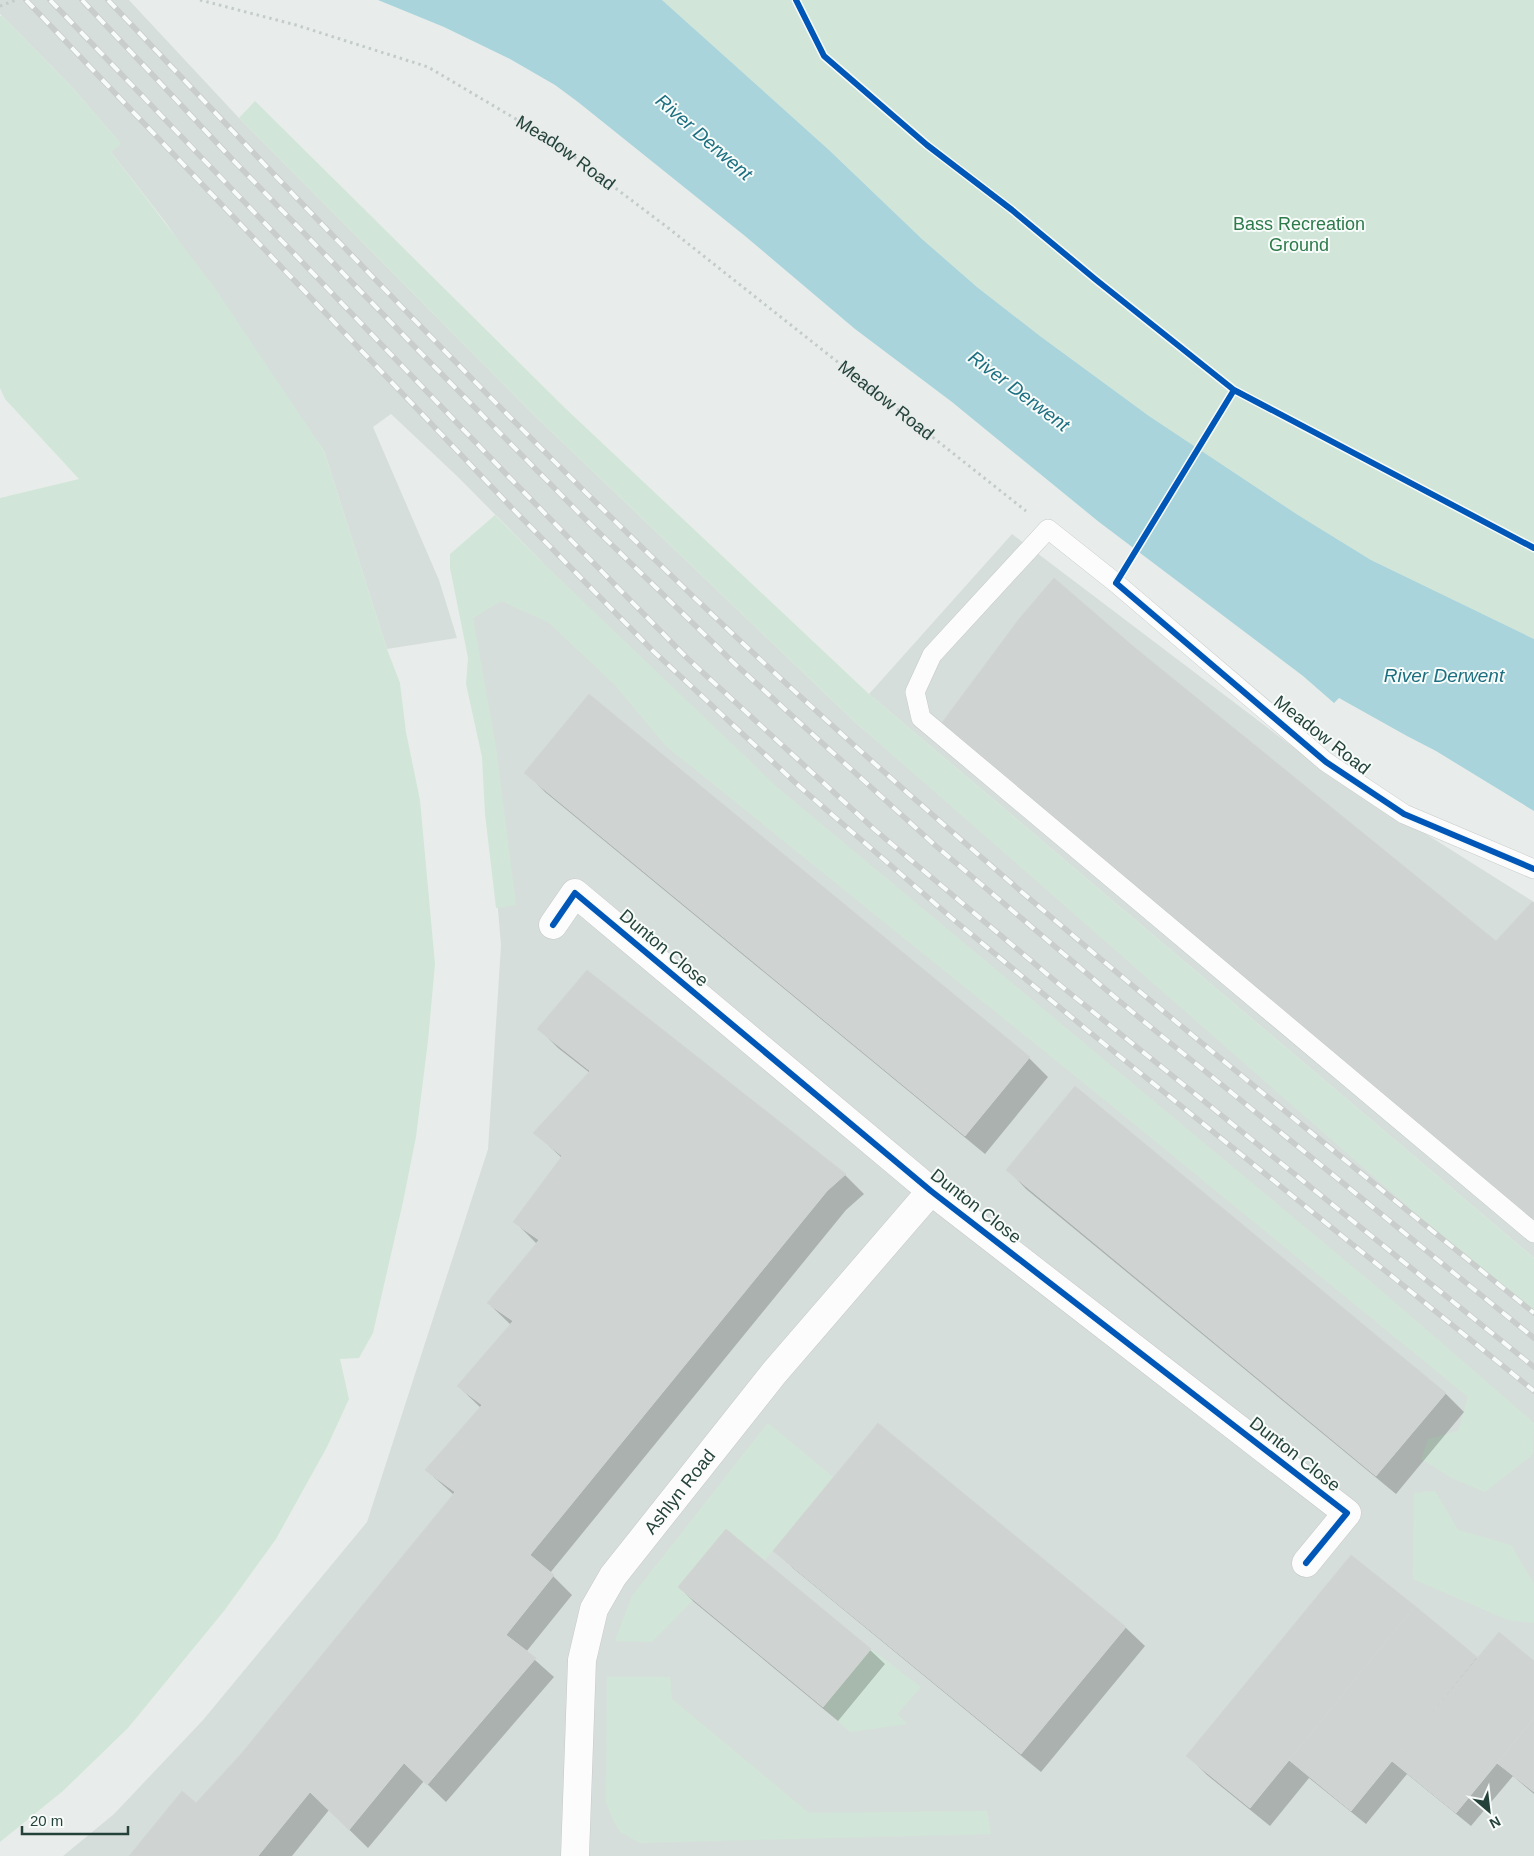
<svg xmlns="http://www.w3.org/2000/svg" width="1534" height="1856" font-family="Helvetica,sans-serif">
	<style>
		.built { fill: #d6dedb }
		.green { fill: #d1e6d8 }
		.water { fill: #a9d4db }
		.shadow { fill: #0003 }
		.building { fill: #cfd4d2; stroke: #d1d6d4 }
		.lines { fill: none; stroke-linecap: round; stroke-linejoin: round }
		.service-casing { stroke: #c5cac8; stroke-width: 20 }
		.minor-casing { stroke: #c5cac8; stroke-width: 29 }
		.path { stroke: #c3ccca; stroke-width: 3; stroke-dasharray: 2.5 4; stroke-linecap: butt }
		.service { stroke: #fcfcfc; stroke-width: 19 }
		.minor { stroke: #fcfcfc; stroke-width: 28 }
		.rail-casing { stroke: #c9cdcc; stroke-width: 5.5 }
		.rail { stroke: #f7fbf9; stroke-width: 4; stroke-dasharray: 11; stroke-linecap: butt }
		.cycleway-casing { stroke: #f7fbf9; stroke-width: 9 }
		.cycleway { stroke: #0057b8; stroke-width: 6 }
		.labels { text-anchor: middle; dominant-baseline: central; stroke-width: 4; stroke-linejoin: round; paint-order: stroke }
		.street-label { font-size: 18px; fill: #24423a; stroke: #f7fbf9 }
		.park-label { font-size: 18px; fill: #2d7a4b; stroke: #f7fbf9 }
		.water-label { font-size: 19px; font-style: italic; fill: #1c6f80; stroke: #f7fbf9 }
	</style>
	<rect width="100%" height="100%" fill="#e8edeb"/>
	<path class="built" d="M0,0H129L239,118L532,413L855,722L1534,1305V1856H63L114,1814L203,1720L367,1522L488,1149L501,945L473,618L543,563L458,477L391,414L373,427L439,580L457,638L387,649L324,451L166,223L111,152L120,143L70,85L0,14Z
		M1012,534L1318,766L1534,902V1258L869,694Z"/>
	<path class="green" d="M662,0H1534V639L1371,560L1298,515L1149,416L1040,336L977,287L922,239L829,150Z
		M0,16H2L70,85L121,144L111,152L214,287L324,451L387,649L400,683L406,732L420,800L435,964L428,1041L416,1137L403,1202L373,1333L359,1358L340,1359L349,1399L327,1447L276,1539L224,1611L128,1728L63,1791L0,1842V498L79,479L5,399L0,388Z
		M255,101L565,408L869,694L1534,1258V1311L1477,1267L855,722L532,413L239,118Z
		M495,515L543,563L777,787L1384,1293L1534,1423L1533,1454L1485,1492L1454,1479L1421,1459L1428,1439L1458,1431L1468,1397L1111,1105L666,746L614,684L548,622L501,601L473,618L496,747L516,905L496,908L485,814L482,757L466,684L468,658L450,568V554Z
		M768,1423L833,1477L764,1561L726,1529L678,1587L693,1600L652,1642L615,1641L632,1596Z
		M1435,1491L1458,1530L1511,1545L1534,1584V1623L1508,1620L1413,1579L1414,1493Z
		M871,1649L921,1687L897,1714L907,1724L850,1732L823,1707Z
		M607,1677H670L672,1699L809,1813L987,1811L991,1834L640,1843L620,1832L613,1820L606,1802Z"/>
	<path class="water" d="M378,0H662L829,150L922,239L977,287L1040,336L1149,416L1298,515L1371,560L1534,639V811L1436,751L1407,736L1339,698L1334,703L1303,676L1099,522L952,402L855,329L745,236L578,102L555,85L510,59L444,27Z"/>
	<path class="shadow" d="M1133,648L1496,943L1534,905V1221L957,738Z
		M589,696L1029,1058L1048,1077L985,1154L545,792L526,773Z
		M587,972L845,1175L864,1194L846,1210L550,1573L572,1595L526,1652L554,1677L446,1802L424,1781L368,1848L329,1810L292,1856H131L196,1805L242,1754L454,1495L426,1470L481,1408L458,1386L511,1325L488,1303L537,1244L515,1222L562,1158L535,1133L590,1073L558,1048L539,1029Z
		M1008,1170L1445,1393L1464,1412L1396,1494L1026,1189Z
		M878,1425L1126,1628L1145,1646L1041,1772L794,1569L775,1551Z
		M679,1587L870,1650L885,1664L838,1721L694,1602Z
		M1415,1607L1477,1659L1534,1662V1794L1513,1776L1471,1826L1407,1774L1366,1824L1309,1778L1270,1826L1207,1775L1188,1756Z"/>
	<path class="building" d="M1054,578L1134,647L1496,941L1532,902L1534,903V1220L941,724L1019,619Z
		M589,694L1030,1057L965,1136L524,773Z
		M587,970L846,1174L827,1191L530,1555L554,1575L506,1635L536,1658L427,1785L404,1763L349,1830L310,1792L258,1856H129L182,1791L196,1803L241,1754L455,1492L425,1470L482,1405L457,1386L513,1321L487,1303L539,1240L513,1222L562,1156L533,1133L590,1071L537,1029Z
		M1075,1086L1446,1393L1376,1476L1006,1170Z
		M878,1423L1126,1627L1021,1754L773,1551Z
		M726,1529L871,1649L823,1707L678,1587Z
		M1351,1555L1415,1606L1250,1808L1186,1756Z
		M1415,1606L1477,1657L1351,1811L1289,1760Z
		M1499,1632L1534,1661V1718L1456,1813L1392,1761Z
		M1534,1718V1792L1497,1763Z"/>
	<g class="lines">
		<g class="service-casing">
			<path id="service" d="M1534,869L1404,814L1326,762L1116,583L1048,529L932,655L915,692L921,718L1534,1233"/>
		</g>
		<g class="minor-casing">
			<g id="minor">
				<path d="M553,925L575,893L931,1191L1347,1513L1306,1563"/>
				<path id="s2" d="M575,1856L582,1660L594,1609L613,1576L774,1373L931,1191"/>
			</g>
		</g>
		<g class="path">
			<path id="s1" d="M200,0L296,25L428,67L553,141L667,227L1026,511"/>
			<path d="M0,6L16,0"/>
		</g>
		<use href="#service" class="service"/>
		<use href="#minor" class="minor"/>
		<g class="rail-casing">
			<path id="rail" d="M26,0L509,505L652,650L800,787L954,920L1087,1030L1534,1391
				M50,0L508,476L688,659L875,830L1066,990L1534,1367
				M82,0L232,159L411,343L582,516L735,664L937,847L1142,1020L1534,1338
				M108,0C341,245 573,491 824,718C1053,926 1294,1119 1534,1313"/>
		</g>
		<use href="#rail" class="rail"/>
		<g class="cycleway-casing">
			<path id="cycleway" d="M796,0L824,56L927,145L1012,210L1095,279L1234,390L1534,548
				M1234,390L1116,583L1326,762L1404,814L1534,869
				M553,925L575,893L931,1191L1347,1513L1306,1563"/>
		</g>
		<use href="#cycleway" class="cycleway"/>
	</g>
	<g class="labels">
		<g class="street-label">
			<text stroke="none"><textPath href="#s1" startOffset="400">Meadow Road</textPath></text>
			<text stroke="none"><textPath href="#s1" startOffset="805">Meadow Road</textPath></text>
			<text transform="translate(1322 735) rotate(38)">Meadow Road</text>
			<text transform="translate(664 948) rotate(40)">Dunton Close</text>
			<text transform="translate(976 1206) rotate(38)">Dunton Close</text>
			<text transform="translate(1295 1454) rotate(38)">Dunton Close</text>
			<text stroke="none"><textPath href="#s2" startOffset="394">Ashlyn Road</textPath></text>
		</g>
		<g class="park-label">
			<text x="1299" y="224">Bass Recreation<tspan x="1299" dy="21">Ground</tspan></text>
		</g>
		<g class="water-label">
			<text transform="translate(704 137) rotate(41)">River Derwent</text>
			<text transform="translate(1019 391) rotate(37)">River Derwent</text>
			<text x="1444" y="675">River Derwent</text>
		</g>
	</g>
	<g transform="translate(1489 1811) rotate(152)" stroke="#f7fbf9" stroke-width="4" paint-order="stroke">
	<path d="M0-4L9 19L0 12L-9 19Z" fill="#24423a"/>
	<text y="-8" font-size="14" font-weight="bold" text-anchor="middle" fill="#24423a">N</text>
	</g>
	<path d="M22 1826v8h106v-8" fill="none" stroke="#24423a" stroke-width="2.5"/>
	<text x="30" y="1826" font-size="15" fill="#24423a" stroke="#f7fbf9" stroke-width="4" paint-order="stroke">20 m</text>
</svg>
